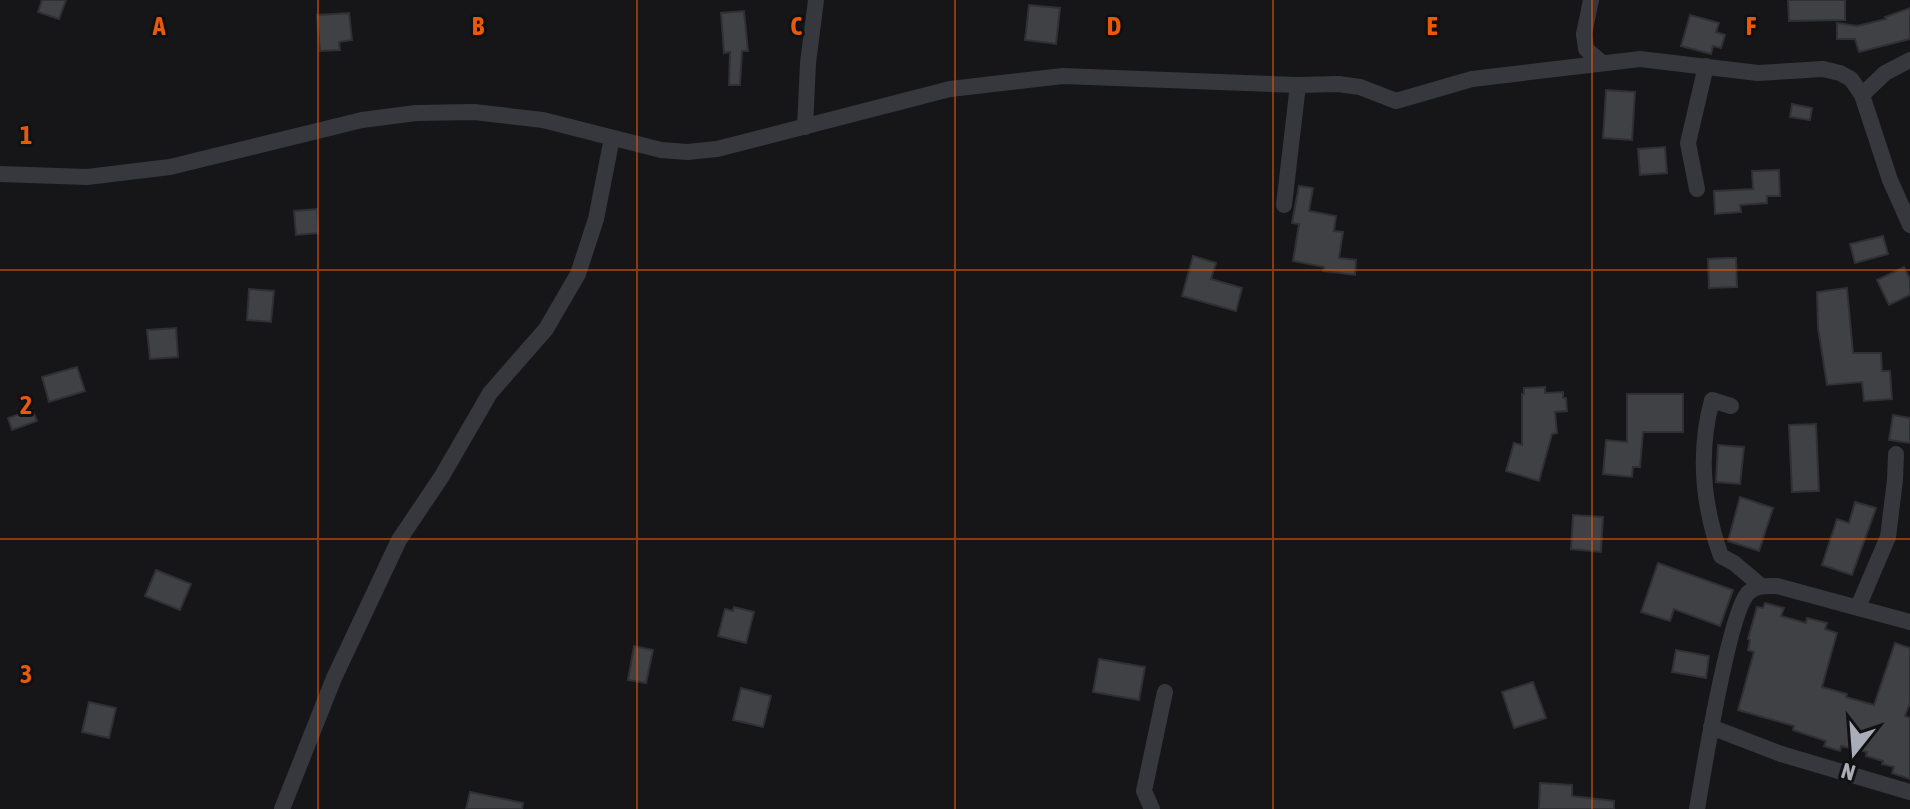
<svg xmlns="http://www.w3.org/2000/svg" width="1910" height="809" font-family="'Asap Condensed',sans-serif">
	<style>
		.building { fill: #404145; stroke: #303034; stroke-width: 2 }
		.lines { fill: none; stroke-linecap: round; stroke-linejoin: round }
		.minor { stroke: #37383d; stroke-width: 16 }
		.grid { fill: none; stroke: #e8590c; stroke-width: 2; stroke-opacity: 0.55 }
		.grid-label { font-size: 26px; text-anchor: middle; font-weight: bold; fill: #e8590c; stroke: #111113; stroke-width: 6; stroke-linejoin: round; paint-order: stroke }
	</style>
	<rect width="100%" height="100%" fill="#161618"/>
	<path class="building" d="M42,0H66L59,19L38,12Z
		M1788,0H1845V20L1789,21Z
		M1029,5L1060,8L1056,44L1025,40Z
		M1910,8V39L1859,52L1855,39H1837V23L1857,26L1886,19L1885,17Z
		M744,11L748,51H742L740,85H729L730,52L724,53L721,13Z
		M349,13L352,40L339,42L340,50L320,51L317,15Z
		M1690,15L1719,23L1716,32L1725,35L1721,48L1713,46L1711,54L1681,46Z
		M1606,90L1635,92L1632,140L1603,138Z
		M1792,104L1812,108L1810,120L1790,117Z
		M1665,147L1667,173L1640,175L1638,149Z
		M1779,170L1780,196H1767V203L1740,205L1741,212L1715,214L1714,191L1753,189L1752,171Z
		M1299,186L1313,188L1309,211L1336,216L1334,231L1343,232L1339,258L1356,260L1355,275L1323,271L1324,267L1293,261L1299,224L1292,223Z
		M317,209L318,233L296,235L294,211Z
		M1883,236L1888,254L1855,263L1850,244Z
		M1193,256L1216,263L1211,279L1242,288L1236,311L1182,296Z
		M1727,258H1736L1737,287L1709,288L1708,259Z
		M1904,267L1910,279V295L1889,305L1877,280Z
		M1847,288L1853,353H1881L1882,371H1890L1892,399L1864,401L1862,382L1827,385L1818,328L1817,292Z
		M249,289L274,291L271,322L247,320Z
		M176,328L178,357L150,359L147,330Z
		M77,367L85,391L49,402L42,377Z
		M1545,387V393L1563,392V398H1566L1567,411L1555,412L1557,433L1552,434L1539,481L1506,471L1514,443L1522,445V394H1524V388Z
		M1627,394H1683V432H1643L1640,467H1633L1632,477L1603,474L1606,440L1627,442Z
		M32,409L37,421L12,430L8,418Z
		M1893,415L1910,418V443L1889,440Z
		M1816,424L1819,491L1792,492L1789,425Z
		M1718,445L1744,447L1740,484L1716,482Z
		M1740,497L1773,508L1759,551L1728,541Z
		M1855,502L1876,508L1852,575L1822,565L1837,519L1849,523Z
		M1573,515L1603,517L1601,552L1571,549Z
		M1658,563L1733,590L1720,626L1674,609L1670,621L1641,612Z
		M156,570L191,584L180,610L145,596Z
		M1765,603L1784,608L1781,616L1806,623L1807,618L1827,623L1825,629L1837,633L1822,687L1847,694L1846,697L1874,705L1895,643L1910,648V703L1905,716L1910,718V779L1892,773L1894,767L1882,764L1883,761L1866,756L1867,752L1841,746L1840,751L1824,746L1826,741L1793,730L1794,726L1738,710L1754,652L1748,650L1750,640L1748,639L1757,607L1763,608Z
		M734,607L754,612L746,643L718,636L725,609L733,611Z
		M634,646L653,650L646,683L628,680Z
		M1676,650L1709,656L1706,678L1672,672Z
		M1099,659L1145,667L1139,700L1093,692Z
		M1533,682L1546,718L1514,728L1502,692Z
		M741,688L771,696L763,727L733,720Z
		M89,702L116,708L109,738L82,732Z
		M1540,783L1572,785V796L1614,801V809H1539Z
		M470,792L523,803L522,809H466Z"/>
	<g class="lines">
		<path class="minor" d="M1591,0L1584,34L1586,49L1601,62
			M1862,95L1885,73L1910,60
			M805,127L808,63L816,0
			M0,174L87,177L170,167L362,120L416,113L474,112L543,120L661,150L687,152L717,149L950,89L1063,76L1298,85L1338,84L1360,87L1396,101L1472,79L1640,59L1758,73L1823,69L1840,73L1851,79L1862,95L1890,180L1910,225
			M1697,189L1688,143L1706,66
			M1284,205L1298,85
			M1731,406L1712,400C1698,452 1703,506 1721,556L1734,563L1760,585
			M1858,607L1888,537L1895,480L1896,454
			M1711,727L1781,754L1910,792
			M282,809L334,678L399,540L442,476L490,393L546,329L578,274L596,219L612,138
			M1152,809L1144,791L1165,692
			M1697,809C1703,773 1729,613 1748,593C1757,585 1765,586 1777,586L1910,622"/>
	</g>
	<path class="grid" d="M318,0V809M637,0V809M955,0V809M1273,0V809M1592,0V809M0,270H1910M0,539H1910"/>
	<g class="grid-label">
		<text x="159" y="35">A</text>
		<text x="478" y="35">B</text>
		<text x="796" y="35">C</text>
		<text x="1114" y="35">D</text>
		<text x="1432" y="35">E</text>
		<text x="1751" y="35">F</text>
		<text x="26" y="144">1</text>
		<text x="26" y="414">2</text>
		<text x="26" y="683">3</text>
	</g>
	<g transform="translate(1854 753) rotate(197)" stroke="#111113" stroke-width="6" paint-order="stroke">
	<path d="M0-6L14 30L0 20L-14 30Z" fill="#a8adb8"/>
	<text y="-12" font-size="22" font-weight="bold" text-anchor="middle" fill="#a8adb8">N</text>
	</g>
</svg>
